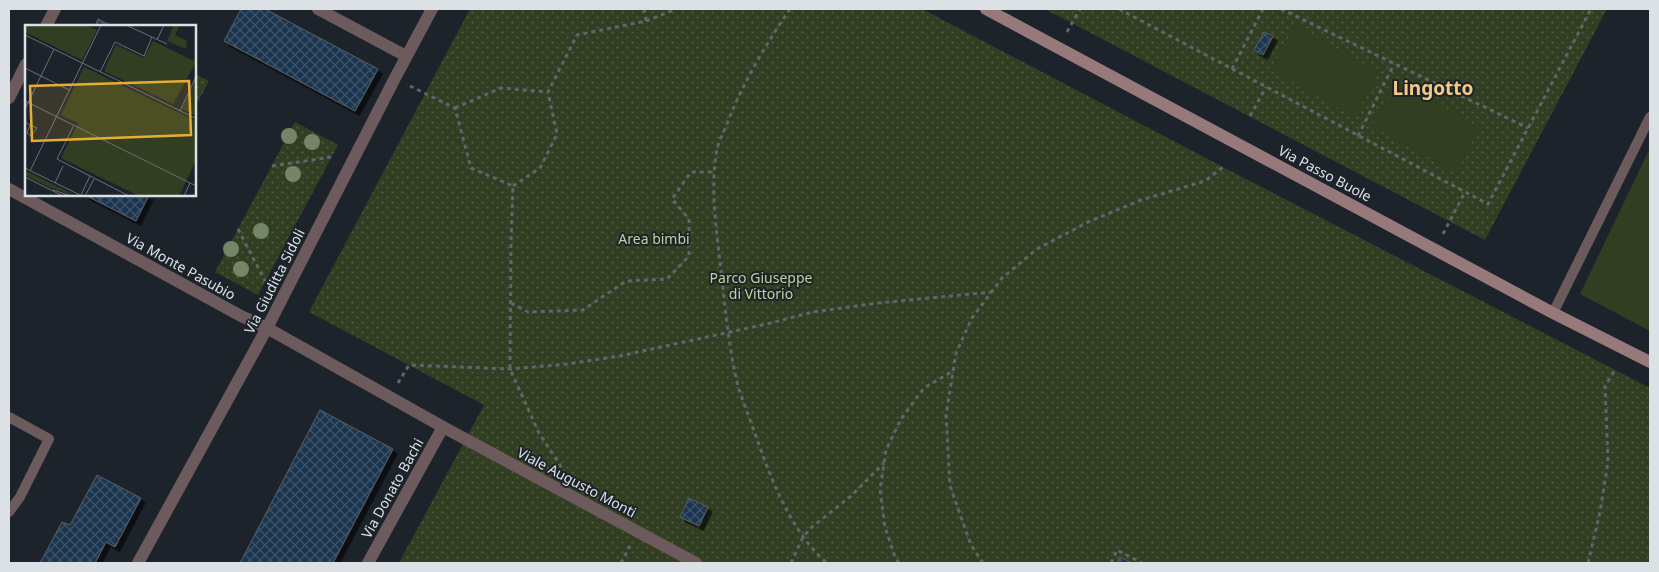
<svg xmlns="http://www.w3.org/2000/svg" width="1659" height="572" font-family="'Noto Sans',sans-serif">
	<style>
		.grass { fill: url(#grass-dots) }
		.garden { fill: #323e21 }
		.building { fill: url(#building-cross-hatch); stroke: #575f67; filter: url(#shadow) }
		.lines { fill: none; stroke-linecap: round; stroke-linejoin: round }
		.path { stroke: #5f656c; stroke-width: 3; stroke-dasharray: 4 4; stroke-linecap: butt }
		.lane { stroke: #6d5a5c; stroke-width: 10 }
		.street { stroke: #6d5a5c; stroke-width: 12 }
		.secondary { stroke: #97797c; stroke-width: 12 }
		.tree { fill: #748568 }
		.labels { text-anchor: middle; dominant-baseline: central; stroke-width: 4; stroke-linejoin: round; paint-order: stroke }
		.street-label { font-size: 14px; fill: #dce1e6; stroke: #1d232b }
		.park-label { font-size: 14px; fill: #bbd599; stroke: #1d232b }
		.district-label { font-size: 19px; font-weight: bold; fill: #f2ca83; stroke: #1d232b }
		.inset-road { fill: none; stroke: #696f76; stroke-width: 1 }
		.view { fill: #e6ad36; fill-opacity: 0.15; stroke: #e6ad36; stroke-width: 2.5 }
		.inset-edge { fill: none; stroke: #dce1e6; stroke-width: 2.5 }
	</style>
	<defs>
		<pattern id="grass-dots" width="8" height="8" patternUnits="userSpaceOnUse" patternTransform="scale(1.25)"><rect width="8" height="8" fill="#323e21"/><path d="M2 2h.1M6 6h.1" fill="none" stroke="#4f5a41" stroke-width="1.8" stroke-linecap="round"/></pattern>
		<pattern id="building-cross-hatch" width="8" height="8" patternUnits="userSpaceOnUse" patternTransform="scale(1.25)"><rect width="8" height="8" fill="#1d3650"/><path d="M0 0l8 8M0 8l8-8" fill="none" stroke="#3d5369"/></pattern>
		<filter id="shadow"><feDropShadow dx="4.5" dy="4.5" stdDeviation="0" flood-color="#0009"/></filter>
	</defs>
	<rect width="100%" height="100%" fill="#1d232b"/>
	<path class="grass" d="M470,9H922L1223,167L1650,388V563H399L484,405L309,312Z
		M1045,9H1607L1485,240Z
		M195,74L209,81L195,107Z
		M295,122L338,145L258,295L215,272Z"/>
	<path class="garden" d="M1296,25L1379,73L1354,117L1271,70Z
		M1397,81L1480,128L1455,173L1371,125Z
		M1650,148V331L1580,294Z"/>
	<path class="building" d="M241,9H265L378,69L355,111L224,41Z
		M98,19L112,26H95Z
		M1264,32L1273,36L1263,55L1254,50Z
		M85,195H149L136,221Z
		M320,410L393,449L333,563H240Z
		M97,475L141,498L115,547L106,542L95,563H40L62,522L70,525Z
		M689,498L708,507L699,526L680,517Z
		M1120,557L1132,563H1117Z"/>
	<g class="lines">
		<path class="path" d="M790,9C766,44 744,81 728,121C725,130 719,140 717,149C710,184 716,227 720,262C725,303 728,346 738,386C742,399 747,412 752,425C768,471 789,531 827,563
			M1119,9L1488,204L1591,9
			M1281,9L1528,128
			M646,21L676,9
			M1067,32L1080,9
			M1232,69L1263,9
			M410,86L455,108L471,168L513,186L511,242L510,369L539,433L564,471
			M455,108L501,88L548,92L577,35L646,21L644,9
			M1250,116L1266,87
			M1358,136L1394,64
			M272,166L331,157
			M513,186L540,168L557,134L548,92
			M238,229L265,281
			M1443,234L1465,192
			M511,303L528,312L583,310L626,281L667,279L689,256V219L672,199L691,172H715
			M398,383L409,365L511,369L567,364L620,356L771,323L813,312L878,303L992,292
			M621,563L630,546
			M791,563L803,537L812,527L851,496L884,463
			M899,563L895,557L885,527L880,490L886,450L901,419L924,388L953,371
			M983,563L971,545L950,486L946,415L956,353L972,318L1002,278L1037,249L1088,222L1141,200L1205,181L1223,167
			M1111,563L1117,550L1142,563
			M1588,563L1600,512L1608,462L1605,386L1615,370"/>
		<path class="lane" d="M1553,313L1650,117
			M9,417L49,439L20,497L9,512"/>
		<path class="street" d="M318,9L406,56
			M46,26L55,9
			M9,98L26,64
			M9,189L241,316L267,328L443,427L696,563
			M138,563L267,328L395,78L432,9
			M368,563L443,427"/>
		<path class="secondary" d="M986,9L1553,313L1650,362"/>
	</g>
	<g class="tree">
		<circle cx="289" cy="136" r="8"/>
		<circle cx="312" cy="142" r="8"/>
		<circle cx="293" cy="174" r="8"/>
		<circle cx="261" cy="231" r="8"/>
		<circle cx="231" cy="249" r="8"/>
		<circle cx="241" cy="269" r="8"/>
	</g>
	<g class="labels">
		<g class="street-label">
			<text transform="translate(1325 173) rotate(28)">Via Passo Buole</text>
			<text transform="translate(181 266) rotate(29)">Via Monte Pasubio</text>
			<text transform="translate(274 281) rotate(-63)">Via Giuditta Sidoli</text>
			<text transform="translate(577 482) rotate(28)">Viale Augusto Monti</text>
			<text transform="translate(392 488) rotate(-61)">Via Donato Bachi</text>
		</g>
		<g class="park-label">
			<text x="654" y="238">Area bimbi</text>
			<text x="761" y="277">Parco Giuseppe<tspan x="761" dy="16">di Vittorio</tspan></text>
		</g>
		<g class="district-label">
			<text x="1433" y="88">Lingotto</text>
		</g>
	</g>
	<g transform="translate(25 25)">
		<rect width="171" height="171" fill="#1d232b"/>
		<path d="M0,0H61L72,5L57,35L0,7ZM149,0H155L150,10L162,16L161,24L142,16ZM128,16L169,36L171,31V37L148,79L79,46L91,20L119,33ZM59,42L171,96V135L154,171H114L36,133L53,98L36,90ZM0,147L5,148L51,171L26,163L0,150Z" fill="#323e21"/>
		<path d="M131,24L138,27L130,43L123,40ZM171,52V91L157,84Z" fill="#323e21"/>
		<path class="inset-road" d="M101,0L142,19M0,10L172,94M132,15L139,0M0,43L44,65M75,47L90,17L119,31L127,12M0,76L165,158M0,84L29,24M155,86L172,49M0,97L5,100L12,103L6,111L2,108L5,100M49,100L32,134L104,171M0,143L57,171M5,146L76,0M0,152L38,171M30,158L38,141M28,165L46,171M56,170L65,151M60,171L69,154M159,171L165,158L172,161"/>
		<path class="view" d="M164,56L166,110L7,116L5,61Z"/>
		<rect width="171" height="171" class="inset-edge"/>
	</g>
	<rect width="1659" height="572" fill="none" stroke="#dce1e6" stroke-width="20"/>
</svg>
